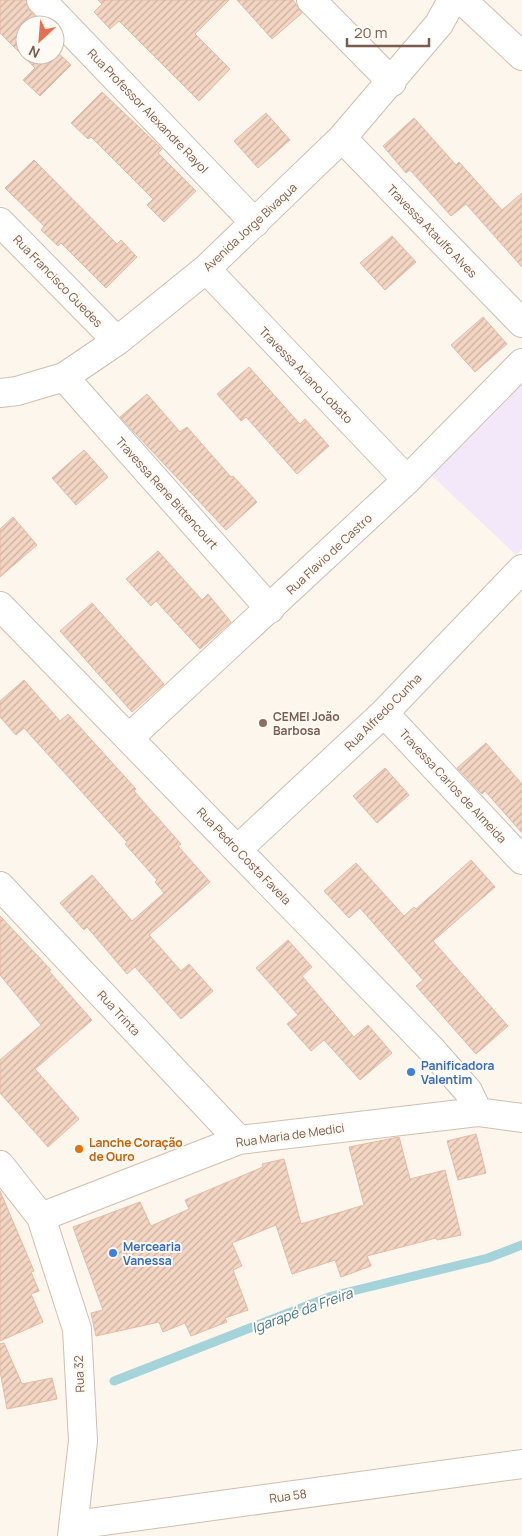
<svg xmlns="http://www.w3.org/2000/svg" width="522" height="1536" font-family="Manrope,sans-serif">
	<style>
		.education { fill: #f3e8fa }
		.lines { fill: none; stroke-linecap: round; stroke-linejoin: round }
		.stream { stroke: #a5d3da; stroke-width: 9 }
		.building { fill: url(#building-hatch); stroke: #e6bba3 }
		.minor-casing { stroke: #d1beb0; stroke-width: 30 }
		.minor { stroke: #fff; stroke-width: 28 }
		.education-dot { fill: #8d6e63; stroke: #fffaf3; stroke-width: 2 }
		.shop-dot { fill: #3f7fe0; stroke: #fffaf3; stroke-width: 2 }
		.food-dot { fill: #e8710a; stroke: #fffaf3; stroke-width: 2 }
		.labels { text-anchor: middle; dominant-baseline: central; stroke-width: 4; stroke-linejoin: round; paint-order: stroke }
		.street-label { font-size: 12px; fill: #7a5c4d; stroke: #fffaf3 }
		.education-label { font-size: 12px; font-weight: bold; fill: #785e54; stroke: #fffaf3; text-anchor: start }
		.shop-label { font-size: 12px; font-weight: bold; fill: #366cbe; stroke: #fffaf3; text-anchor: start }
		.food-label { font-size: 12px; font-weight: bold; fill: #c56008; stroke: #fffaf3; text-anchor: start }
		.water-label { font-size: 14px; font-style: italic; fill: #437c86; stroke: #fffaf3 }
	</style>
	<defs>
		<pattern id="building-hatch" width="6" height="6" patternUnits="userSpaceOnUse" patternTransform="scale(1.25)"><rect width="6" height="6" fill="#f3d5c3"/><path d="M-1 1l2-2M0 6l6-6M5 7l2-2" fill="none" stroke="#cab0a1"/></pattern>
	</defs>
	<rect width="100%" height="100%" fill="#fdf6ec"/>
	<path class="education" d="M522,383V549L516,555L429,473Z"/>
	<g class="lines">
		<path class="stream" d="M114,1381L332,1296L488,1258L522,1245"/>
	</g>
	<path class="building" d="M0,0H26L29,10L42,24L25,25V55H55V50L71,65L40,96L23,80L35,68L0,33Z
		M98,0H229L195,34L230,69L199,101L119,21L110,29L94,12L102,4Z
		M237,0H293L302,13L272,39Z
		M102,92L162,149L158,153L196,191L164,222L147,205L153,199L91,137L88,139L71,123Z
		M266,113L290,140L258,168L234,141Z
		M414,118L456,165L459,162L502,210L522,193V267L466,204L451,216L410,170L406,173L383,146Z
		M34,160L117,244L121,240L137,257L106,288L61,243L58,246L41,230L44,226L5,188Z
		M392,236L416,262L385,290L360,263Z
		M483,317L507,344L475,372L451,345Z
		M249,367L300,424L305,419L329,446L297,474L246,417L241,421L217,394Z
		M147,394L180,432L187,427L231,477L233,476L257,502L226,530L120,417Z
		M84,450L108,477L76,505L52,478Z
		M13,517L37,545L0,577V529Z
		M158,551L202,600L208,594L231,622L200,649L156,601L151,606L126,579Z
		M92,603L164,684L132,712L60,631Z
		M24,680L60,721L68,714L136,789L134,791L181,844L178,846L210,882L149,935L181,971L189,964L213,991L181,1019L135,967L127,974L87,927L84,930L60,903L92,875L132,921L164,893L155,882L157,880L125,844L127,842L24,728L16,735L0,717V701Z
		M486,743L522,784V833L485,791L482,794L457,768Z
		M385,768L409,795L377,823L353,796Z
		M471,860L495,887L433,941L508,1026L476,1054L416,986L423,980L360,908L349,918L324,891L356,863L404,916L414,907L416,909Z
		M0,916L51,970L49,971L92,1020L35,1069L79,1119L48,1147L0,1093V1060L41,1025L0,975Z
		M288,940L312,967L302,976L354,1037L368,1025L392,1053L360,1080L324,1040L311,1051L287,1024L298,1015L256,968Z
		M476,1134L486,1173L458,1180L447,1141Z
		M399,1137L410,1179L445,1170L461,1235L437,1240L436,1238L367,1256L371,1266L341,1277L335,1260L292,1274L276,1225L232,1243L242,1266L233,1270L248,1310L225,1318L227,1322L191,1336L185,1323L163,1332L159,1322L96,1336L91,1313L103,1310L73,1227L140,1202L151,1226L189,1209L185,1200L263,1167L262,1164L284,1159L301,1224L364,1205L349,1147Z
		M0,1191L34,1271L31,1272L39,1291L31,1294L43,1322L0,1341Z
		M4,1343L22,1384L52,1378L57,1399L7,1409L0,1371V1344Z"/>
	<g class="lines">
		<g class="minor-casing">
			<path id="minor" d="M41,0L255,223
				M311,0L392,82
				M462,0L522,56
				M342,138L522,323
				M0,222L117,341
				M206,269L407,480
				M64,377L270,609
				M0,393L17,391L64,377L117,341L206,269L342,138L439,24L452,0
				M0,606L431,1049L468,1091L478,1112
				M384,713L522,860
				M129,738L407,480L522,363
				M238,849L384,713L522,569
				M0,886L239,1140
				M0,1165L41,1217L77,1329L83,1441L72,1536
				M41,1217L239,1140L478,1112L522,1118
				M74,1525L522,1464"/>
		</g>
		<use href="#minor" class="minor"/>
	</g>
	<circle class="education-dot" cx="263" cy="723" r="5"/>
	<g class="shop-dot">
		<circle cx="411" cy="1072" r="5"/>
		<circle cx="113" cy="1253" r="5"/>
	</g>
	<circle class="food-dot" cx="79" cy="1149" r="5"/>
	<g class="labels">
		<g class="street-label">
			<text transform="translate(148 111) rotate(46)">Rua Professor Alexandre Rayol</text>
			<text transform="translate(250 227) rotate(-43)">Avenida Jorge Bivaqua</text>
			<text transform="translate(432 231) rotate(46)">Travessa Ataulfo Alves</text>
			<text transform="translate(58 281) rotate(46)">Rua Francisco Guedes</text>
			<text transform="translate(306 375) rotate(46)">Travessa Ariano Lobato</text>
			<text transform="translate(167 493) rotate(48)">Travessa Rene Bittencourt</text>
			<text transform="translate(329 554) rotate(-43)">Rua Flavio de Castro</text>
			<text transform="translate(383 712) rotate(-45)">Rua Alfredo Cunha</text>
			<text transform="translate(453 786) rotate(47)">Travessa Carlos de Almeida</text>
			<text transform="translate(244 856) rotate(46)">Rua Pedro Costa Favela</text>
			<text transform="translate(119 1013) rotate(47)">Rua Trinta</text>
			<text transform="translate(290 1135) rotate(-8)">Rua Maria de Medici</text>
			<text transform="translate(79 1374) rotate(-93)">Rua 32</text>
			<text transform="translate(288 1496) rotate(-8)">Rua 58</text>
		</g>
		<g class="education-label">
			<text x="273" y="716">CEMEI João<tspan x="273" dy="14">Barbosa</tspan></text>
		</g>
		<g class="shop-label">
			<text x="421" y="1065">Panificadora<tspan x="421" dy="14">Valentim</tspan></text>
			<text x="123" y="1246">Mercearia<tspan x="123" dy="14">Vanessa</tspan></text>
		</g>
		<g class="food-label">
			<text x="89" y="1142">Lanche Coração<tspan x="89" dy="14">de Ouro</tspan></text>
		</g>
		<g class="water-label">
			<text transform="translate(302 1310) rotate(-20)">Igarapé da Freira</text>
		</g>
	</g>
	<g transform="translate(40 40) rotate(206)"><circle r="24" fill="#fffaf3" stroke="#cabbb1"/>
	<path d="M0-4L9 19L0 12L-9 19Z" fill="#e76f51"/>
	<text y="-8" font-size="14" font-weight="bold" text-anchor="middle" fill="#7a5c4d">N</text>
	</g>
	<path d="M347 38v8h82v-8" fill="none" stroke="#7a5c4d" stroke-width="2.5"/>
	<text x="354" y="38" font-size="15" fill="#7a5c4d" stroke="#fffaf3" stroke-width="4" paint-order="stroke">20 m</text>
</svg>
